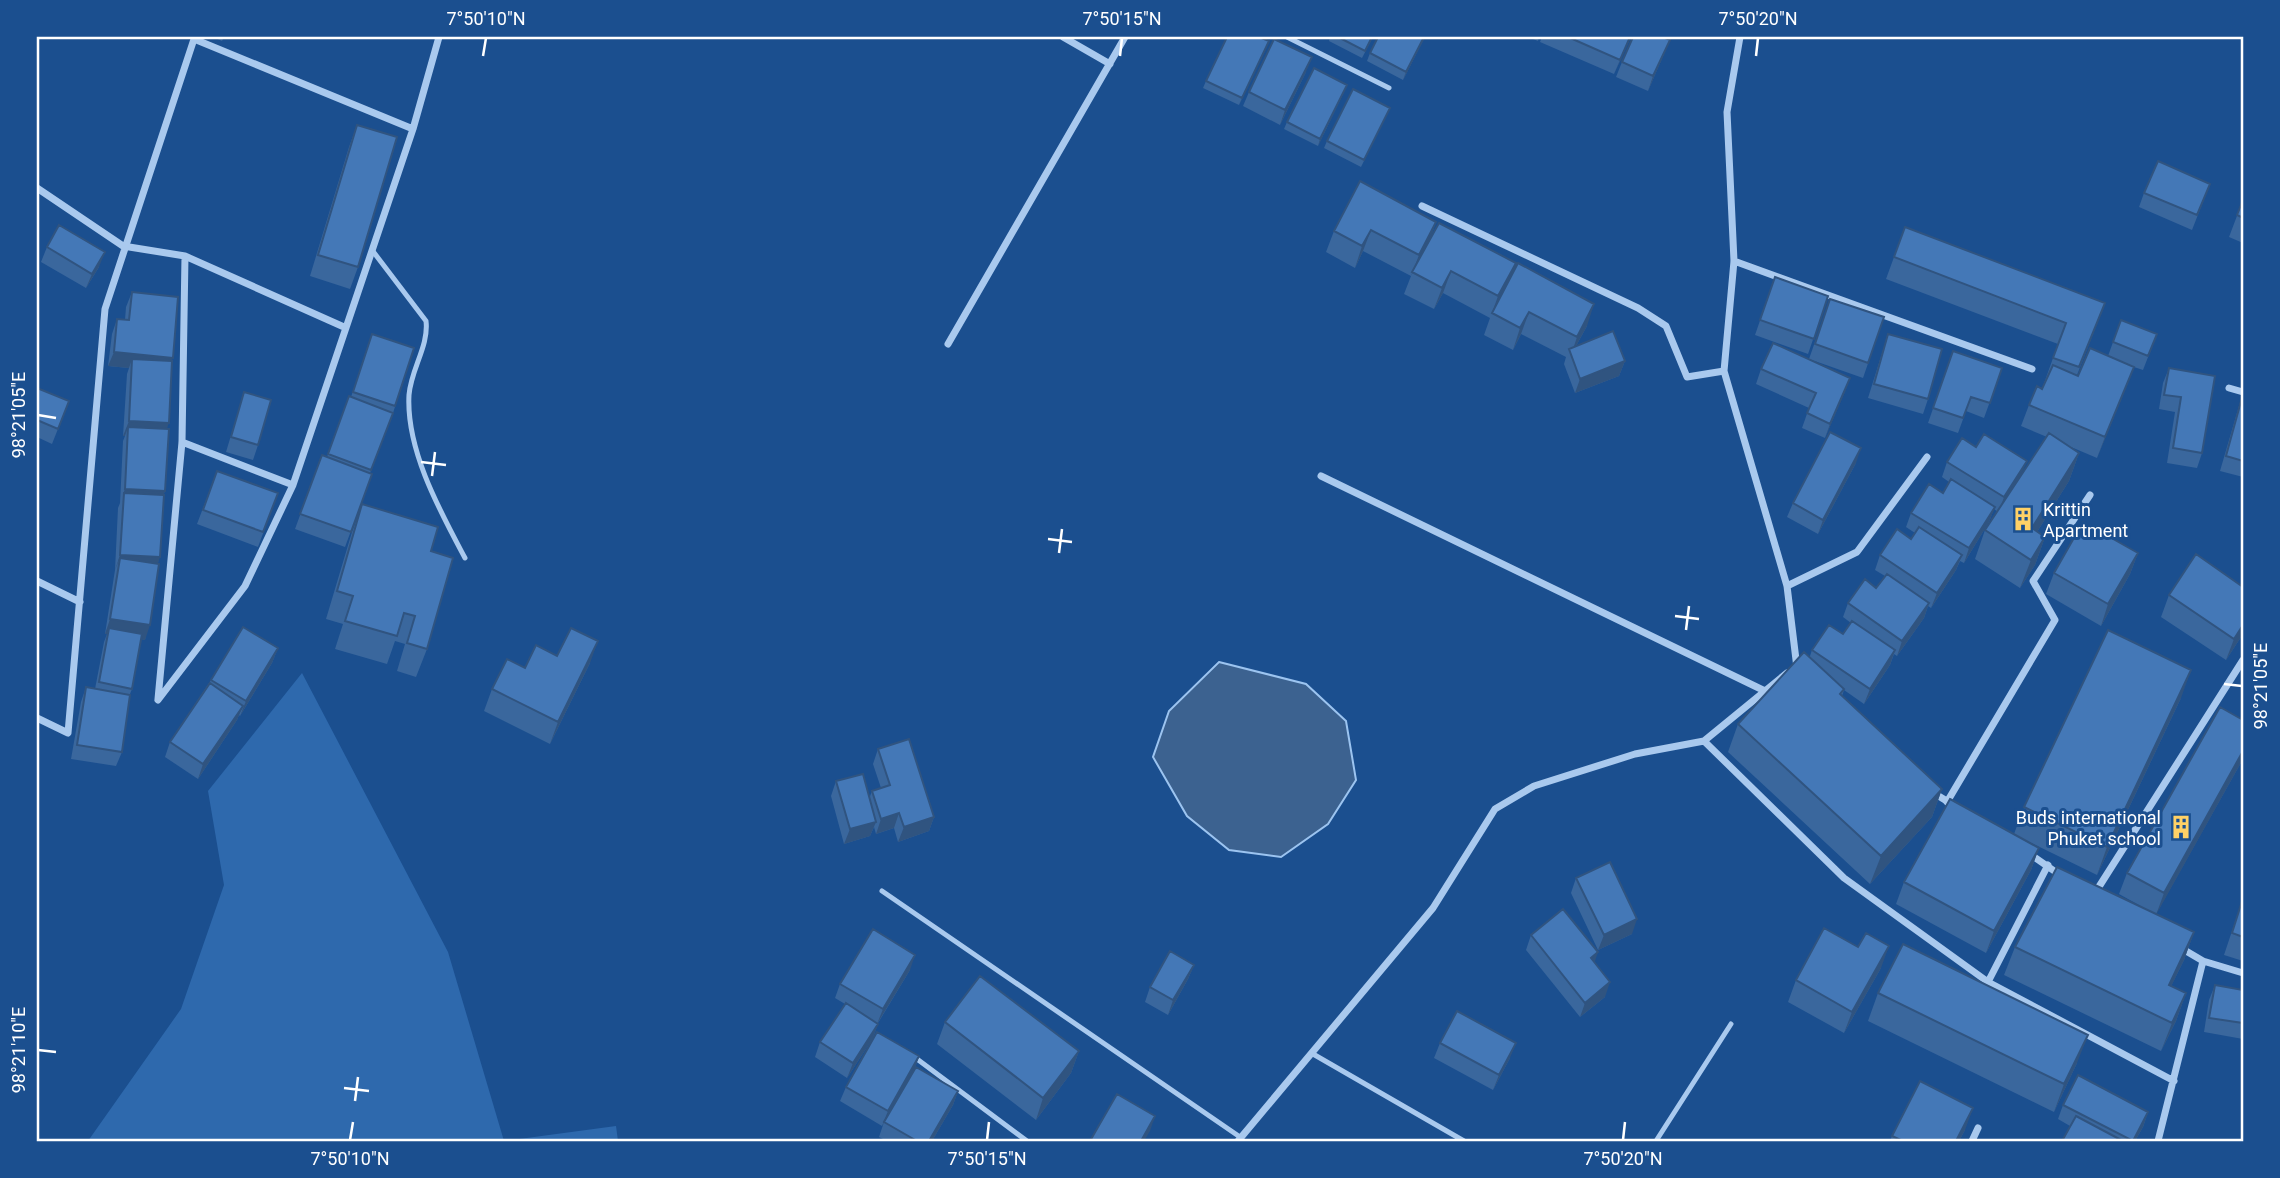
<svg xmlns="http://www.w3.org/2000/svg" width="2280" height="1178" font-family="Roboto,sans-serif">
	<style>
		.green { fill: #2e69ad }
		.water { fill: #3c6290; stroke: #9cc4f0; stroke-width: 2 }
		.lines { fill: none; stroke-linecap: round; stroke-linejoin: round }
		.service { stroke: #a9c9ee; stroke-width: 5 }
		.minor { stroke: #a9c9ee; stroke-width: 7 }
		.wall { fill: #3a679d }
		.shaded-wall { fill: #305480 }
		.building { fill: #4478b7; stroke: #305480; stroke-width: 2 }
		.ticks { fill: none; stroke: #fff; stroke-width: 2.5 }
		.labels { text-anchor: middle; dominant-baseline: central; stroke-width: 6; stroke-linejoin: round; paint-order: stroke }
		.poi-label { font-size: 18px; fill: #fff; stroke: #1b4f8f; text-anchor: start }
		.neatline { fill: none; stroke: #fff; stroke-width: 2.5 }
		.ticks-label { font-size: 18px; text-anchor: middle; fill: #fff }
	</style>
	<rect width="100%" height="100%" fill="#1b4f8f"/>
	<path class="green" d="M302,673L448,952L504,1141L616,1126L618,1141H88L181,1009L224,885L208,791Z"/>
	<path class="water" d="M1219,662L1306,684L1346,721L1356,780L1328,824L1281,857L1229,850L1187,816L1153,757L1169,711Z"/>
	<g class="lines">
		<path class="service" d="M1287,37L1389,88
			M372,250L426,321C429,346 411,369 409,395C406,450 440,511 465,558
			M882,891L1240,1137
			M1313,1054L1464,1141
			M917,1059L1027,1141
			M1656,1141L1731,1024"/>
		<path class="minor" d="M1063,37L1110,64
			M1740,37L1727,112L1734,261L1724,371L1787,586L1797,668
			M37,188L123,246L185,256L344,327
			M1422,206L1638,308L1666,326L1687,377L1724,371
			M1734,261L2032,369
			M948,344L1125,37
			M2229,388L2243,392
			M182,442L293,485
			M1321,476L1765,691
			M37,581L80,602
			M1787,586L1857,552L1927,457
			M158,699L182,442L185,256
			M158,700L245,586L293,485L413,129L439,37
			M37,718L68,733L105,309L194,39L413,129
			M1704,741L1844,878L1988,982L2174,1081
			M1932,792L1955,806
			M1947,802L2055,620L2033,581L2090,495
			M2030,854L2060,875
			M2095,893L2243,660
			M2181,948L2203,961L2243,973
			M1988,982L2048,865
			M1238,1141L1433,908L1495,809L1534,786L1635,754L1704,741L1787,673
			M1972,1141L1978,1128
			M2158,1141L2203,961"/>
	</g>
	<path class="wall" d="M213,37H224L222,41Z
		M1330,37H1373L1362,58L1329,41Z
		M1425,37L1403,80L1367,61L1370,53Z
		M1528,37H1539L1538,41Z
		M1542,37H1631L1614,74L1540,42Z
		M1269,41L1239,105L1203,88L1206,81Z
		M1664,54L1648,91L1616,77L1622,62Z
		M1306,72L1280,125L1243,106L1249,92Z
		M1344,92L1318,146L1284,129L1287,122Z
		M1390,108L1361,167L1324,148L1327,141Z
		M357,125L358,267L350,289L310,276L349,147Z
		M2210,184L2192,230L2139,207L2144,193Z
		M2243,200V243L2229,237Z
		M1436,222L1430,239L1511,277L1587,326L1576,346L1625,361L1619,376L1575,393L1564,364L1566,357L1521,334L1513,350L1484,335L1490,318L1443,293L1434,309L1404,294L1411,276L1363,251L1355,268L1326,252L1334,231Z
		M1905,227L2105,303L2077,375L2078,376L2108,356L2121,320L2157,334L2143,370L2134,367L2097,458L2071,447L2079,453L2069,481L2037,532L2045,537L2035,565L2020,588L1975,559L1985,530L1998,512L1994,509L1989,522L1964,563L1960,561L1956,570L1931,608L1928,606L1924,618L1897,656L1894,654L1890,665L1864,704L1844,690L1842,696L1942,789L1932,817L1870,884L1728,752L1738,724L1810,656L1812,650L1843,634L1851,623L1843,617L1848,603L1876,588L1885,576L1875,570L1880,555L1911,539L1915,533L1906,527L1911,513L1943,493L1949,482L1942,477L1947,462L2021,475L2047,437L2021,426L2029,405L2042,389L2058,344L1886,279Z
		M47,247L99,267L86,288L41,262Z
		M1775,277L1828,296L1808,354L1755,335Z
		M132,292L171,361L167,429L165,491L163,495L158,564L145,640L141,639L132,689L130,694L122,752L116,766L71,759L81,702L86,687L95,689L104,642L107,634H105L115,570L118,508L120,503L123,441L125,436H123L127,374L129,368L108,366L112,334L117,319L125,320L126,307Z
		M1830,299L1884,317L1863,378L1809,359Z
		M372,334L414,348L393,413L370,473L372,474L345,547L295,529L322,455L327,457L349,396L351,397Z
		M1888,334L1928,399L1923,414L1868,398Z
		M1953,351L2002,368L1984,418L1966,411L1958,433L1928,423Z
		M2169,368L2202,453L2197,468L2167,463L2175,412L2159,409L2163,383Z
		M1761,369L1850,378L1825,438L1802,428L1809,408L1756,384Z
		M37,388L69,401L52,444L37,437Z
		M244,392L258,445L253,460L226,452Z
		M2243,392V477L2220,471Z
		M1856,463L1818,534L1787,517L1793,503Z
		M217,471L278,493L258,547L197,524Z
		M362,504L431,551L427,649L416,677L397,671L405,644L395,641L387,664L335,649L343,624L326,619L352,532Z
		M2138,553L2130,574L2101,626L2046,594L2054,573Z
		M2243,587V634L2226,660L2161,617L2169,595Z
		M278,648L272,663L240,716L239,715L237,720L198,779L165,757L170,742L211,680Z
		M557,656L590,663L550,744L484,711L492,689L525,668Z
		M2181,698L2097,875L2021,838L2039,848L2031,870L1986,953L1896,904L1904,882L2014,834L2024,807Z
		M2243,720V759L2156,914L2194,932L2184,960L2171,986L2186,993L2176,1021L2161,1051L2004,975L2015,947L2146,909L2119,894L2127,873Z
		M878,749L934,817L929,831L898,842L894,828L876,834L874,827L870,836L844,844L831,796L836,781L869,799L872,791L881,788L873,764Z
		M1576,878L1632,934L1598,950L1571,893Z
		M2243,898V961L2224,955Z
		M1531,935L1594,963L1605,997L1580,1017L1526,950Z
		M1194,965L1188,979L1168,1015L1145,1002L1150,987Z
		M1881,968L1844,1033L1788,1002L1796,980Z
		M910,970L878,1023L873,1038L847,1078L815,1057L820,1042L845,1004L835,998L840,984Z
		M2215,985L2243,990V1039L2204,1032L2209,1000Z
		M1878,993L2077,1063L2054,1112L1868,1021Z
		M945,1022L1079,1051L1071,1073L1036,1120L937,1044Z
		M1440,1043L1510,1058L1493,1090L1434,1058Z
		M919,1056L914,1071L882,1126L840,1101L846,1087Z
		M958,1091L953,1105L932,1141H887L879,1137L884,1122Z
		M2063,1105L2148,1112L2143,1127L2135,1141H2062L2070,1126L2058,1119Z
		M1965,1130L1959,1141H1890L1892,1136Z"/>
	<path class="shaded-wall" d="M1424,37H1425L1403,80L1406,72Z
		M1630,37H1631L1614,74L1620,60Z
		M1670,40L1664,54L1648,91L1653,76Z
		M1269,41L1266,49L1239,105L1242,98Z
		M1312,57L1306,72L1280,125L1285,110Z
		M1347,85L1344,92L1318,146L1320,139Z
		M1436,222L1429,243L1411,276L1419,255Z
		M1371,230L1363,251L1355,268L1362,246Z
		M105,252L99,267L86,288L92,274Z
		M1516,263L1508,285L1492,313L1498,296Z
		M1451,271L1443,293L1434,309L1442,288Z
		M1594,304L1587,326L1571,355L1577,337Z
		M1529,312L1521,334L1513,350L1520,328Z
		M114,352L173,358L167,372L132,359L129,368L108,366Z
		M1625,361L1619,376L1575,393L1580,379Z
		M2134,367L2126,388L2097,458L2105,437Z
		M1850,378L1845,392L1825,438L1830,424Z
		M129,421L169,423L163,438L128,427L125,436H123Z
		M1861,448L1856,463L1818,534L1823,520Z
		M2079,453L2069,481L2022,556L2032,528Z
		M2027,461L2021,476L1999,512L2004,497Z
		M125,489L165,491L160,506L123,494Z
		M1995,507L1989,522L1964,563L1969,548Z
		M2045,537L2035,565L2020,588L2031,560Z
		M2138,553L2130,574L2101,626L2108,604Z
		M120,555L160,557L155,572L120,558L115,570Z
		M1962,555L1956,570L1931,608L1937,593Z
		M1929,603L1924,618L1897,656L1902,641Z
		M110,619L150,625L145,640L108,635L109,628L107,634H105Z
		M2243,625V634L2226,660L2234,639Z
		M598,641L590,663L550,744L558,722Z
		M278,648L272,663L240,716L246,701Z
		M1895,650L1890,665L1864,704L1870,689Z
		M2191,670L2181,698L2097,875L2107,847Z
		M243,706L237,720L198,779L203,764Z
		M2243,751V759L2156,915L2164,893Z
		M1942,789L1932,817L1870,884L1881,856Z
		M899,813L894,828L876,834L881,819Z
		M934,817L929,831L898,842L904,827Z
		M876,822L870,836L844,844L850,829Z
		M2039,848L2031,870L1986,953L1994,931Z
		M1637,919L1632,934L1598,950L1604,935Z
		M2194,932L2184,960L2158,1013L2169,985Z
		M1889,946L1881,968L1844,1033L1852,1012Z
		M1598,952L1593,967L1591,958Z
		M915,955L910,970L877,1024L883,1009Z
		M1194,965L1188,979L1168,1015L1173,1000Z
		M1610,982L1605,997L1580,1017L1585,1003Z
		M2186,993L2176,1021L2161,1051L2172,1023Z
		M878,1024L873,1038L847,1078L853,1063Z
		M2088,1035L2077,1063L2054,1112L2064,1084Z
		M1516,1043L1510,1058L1493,1090L1499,1075Z
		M1079,1051L1071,1073L1036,1120L1043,1098Z
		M919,1056L914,1071L882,1126L888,1111Z
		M958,1091L953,1105L932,1141H929Z
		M1973,1108L1965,1130L1959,1141H1956Z
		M2148,1112L2143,1127L2135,1141H2133Z
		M1155,1116L1150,1131L1144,1141H1141Z"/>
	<path class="building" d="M1227,37H1259L1269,41L1242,98L1206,81Z
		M1338,37H1372L1365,51Z
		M1378,37H1424L1406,72L1370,53Z
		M1568,37H1630L1620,60Z
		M1633,37H1663L1670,40L1653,76L1622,62Z
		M1274,39L1312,57L1285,110L1249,92Z
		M1314,68L1347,85L1320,139L1287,122Z
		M1353,89L1390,108L1364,160L1327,141Z
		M357,125L397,137L358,267L318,255Z
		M2158,161L2210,184L2197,215L2144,193Z
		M1360,181L1436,222L1419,255L1371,230L1362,246L1334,231Z
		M2243,200V218L2237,215Z
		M1439,223L1516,263L1498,296L1451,271L1442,288L1412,272Z
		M59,225L105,252L92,274L47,247Z
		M1905,227L2105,303L2079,367L2053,358L2066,323L1894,257Z
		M1518,263L1594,304L1577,337L1529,312L1520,328L1492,313Z
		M1775,277L1828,296L1814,339L1760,320Z
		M132,292L178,297L173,358L114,352L117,319L129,320Z
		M1830,299L1884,317L1868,363L1815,344Z
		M2121,320L2157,334L2148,356L2113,342Z
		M1613,331L1625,361L1580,379L1569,349Z
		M372,334L414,348L395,406L353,392Z
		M1888,334L1942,349L1928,399L1874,384Z
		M1773,343L1850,378L1830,424L1807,413L1816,393L1761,369Z
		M2090,348L2134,367L2105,437L2029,405L2037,386L2042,389L2053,365L2078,376Z
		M1953,351L2002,368L1990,403L1971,397L1963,418L1933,408Z
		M132,359L172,361L169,423L129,421Z
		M2169,368L2215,376L2202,453L2173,448L2181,397L2164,395Z
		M37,388L69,401L58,429L37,420Z
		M244,392L271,400L258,445L231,437Z
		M2243,394V461L2226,456Z
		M349,396L393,413L371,470L328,454Z
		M128,427L169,429L165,491L125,489Z
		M1830,432L1861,448L1823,520L1793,503Z
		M2049,433L2079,453L2032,528L2045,537L2031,560L1985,530Z
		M1984,434L2027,461L2004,497L1947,462L1962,438L1976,447Z
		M322,455L372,474L351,532L300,514Z
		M217,471L278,493L263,532L203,510Z
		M1951,479L1995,507L1969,548L1911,513L1929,484L1943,493Z
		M124,493L164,495L160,557L120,555Z
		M362,504L438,527L431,551L453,558L427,649L407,643L415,616L404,613L397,636L345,621L353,596L337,591Z
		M2083,522L2138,553L2108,604L2054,573Z
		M1919,527L1962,555L1937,593L1880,555L1897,529L1911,539Z
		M2196,554L2243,587V625L2234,639L2169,595Z
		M120,558L159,564L150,625L110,619Z
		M1887,574L1929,603L1902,641L1848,603L1865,579L1876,588Z
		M1852,621L1895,650L1870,689L1812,650L1829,625L1843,634Z
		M243,627L278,648L246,701L211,680Z
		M109,628L142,634L132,689L99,682Z
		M571,628L598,641L558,722L492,689L507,659L525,668L536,645L557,656Z
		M2108,630L2191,670L2107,847L2024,807Z
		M1804,652L1844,689L1840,694L1942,789L1881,856L1738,724Z
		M210,683L243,706L203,764L170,742Z
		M86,687L130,695L122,752L77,745Z
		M2220,707L2243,720V751L2164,893L2127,873Z
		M909,739L934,817L904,827L899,813L881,819L872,791L890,785L878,749Z
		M863,774L876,822L850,829L836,781Z
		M1950,799L2039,848L1994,931L1904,882Z
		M1610,862L1637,919L1604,935L1576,878Z
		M2057,867L2194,932L2169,985L2186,993L2172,1023L2015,947Z
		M2243,898V937L2232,933Z
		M1563,909L1598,952L1591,958L1610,982L1585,1003L1531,935Z
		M1824,928L1858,947L1866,933L1889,946L1852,1012L1796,980Z
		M873,929L915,955L883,1009L840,984Z
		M1903,944L2088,1035L2064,1084L1878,993Z
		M1170,951L1194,965L1173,1000L1150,987Z
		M980,976L1079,1051L1043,1098L945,1022Z
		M2215,985L2243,990V1023L2209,1018Z
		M846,1003L878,1024L853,1063L820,1042Z
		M1457,1011L1516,1043L1499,1075L1440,1043Z
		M877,1032L919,1056L888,1111L846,1087Z
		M916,1067L958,1091L929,1141H917L884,1122Z
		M2078,1075L2148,1112L2133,1141L2063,1105Z
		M1920,1081L1973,1108L1956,1141H1903L1892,1136Z
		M1117,1094L1155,1116L1141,1141H1090Z
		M2076,1116L2123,1141H2062Z"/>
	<path class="ticks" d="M483,56L486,38M1120,56L1122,38M1756,56L1758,38M38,415L56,418M421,462L446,465M432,476L435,452M1048,539L1072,542M1059,553L1062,529M1675,616L1699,619M1686,630L1689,606M2224,684L2242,686M38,1050L56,1052M344,1088L369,1091M355,1101L358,1077M350,1140L353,1122M987,1140L989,1122M1623,1140L1625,1122"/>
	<defs>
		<g id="building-bare" transform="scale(1.89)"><path d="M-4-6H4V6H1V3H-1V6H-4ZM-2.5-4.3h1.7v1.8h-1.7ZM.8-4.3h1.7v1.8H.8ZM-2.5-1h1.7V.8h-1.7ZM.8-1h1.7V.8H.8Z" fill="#ffd166" stroke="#1b4f8f" stroke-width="2.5" paint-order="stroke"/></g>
	</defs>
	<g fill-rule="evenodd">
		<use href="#building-bare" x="2023" y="519"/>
		<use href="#building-bare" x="2181" y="827"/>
	</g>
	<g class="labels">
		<g class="poi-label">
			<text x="2043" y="509">Krittin<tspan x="2043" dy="21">Apartment</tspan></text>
			<text x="2161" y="817" text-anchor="end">Buds international<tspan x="2161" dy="21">Phuket school</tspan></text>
		</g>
	</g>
	<rect width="2280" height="1178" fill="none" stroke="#1b4f8f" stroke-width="77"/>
	<rect x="38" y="38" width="2204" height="1102" class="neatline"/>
	<g class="ticks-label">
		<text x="486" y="25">7°50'10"N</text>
		<text x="1122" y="25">7°50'15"N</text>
		<text x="1758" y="25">7°50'20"N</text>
		<text transform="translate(19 415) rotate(-90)" y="6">98°21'05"E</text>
		<text transform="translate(2261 686) rotate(-90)" y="6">98°21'05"E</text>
		<text transform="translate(19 1050) rotate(-90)" y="6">98°21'10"E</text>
		<text x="350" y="1165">7°50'10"N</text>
		<text x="987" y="1165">7°50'15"N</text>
		<text x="1623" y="1165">7°50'20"N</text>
	</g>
</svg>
